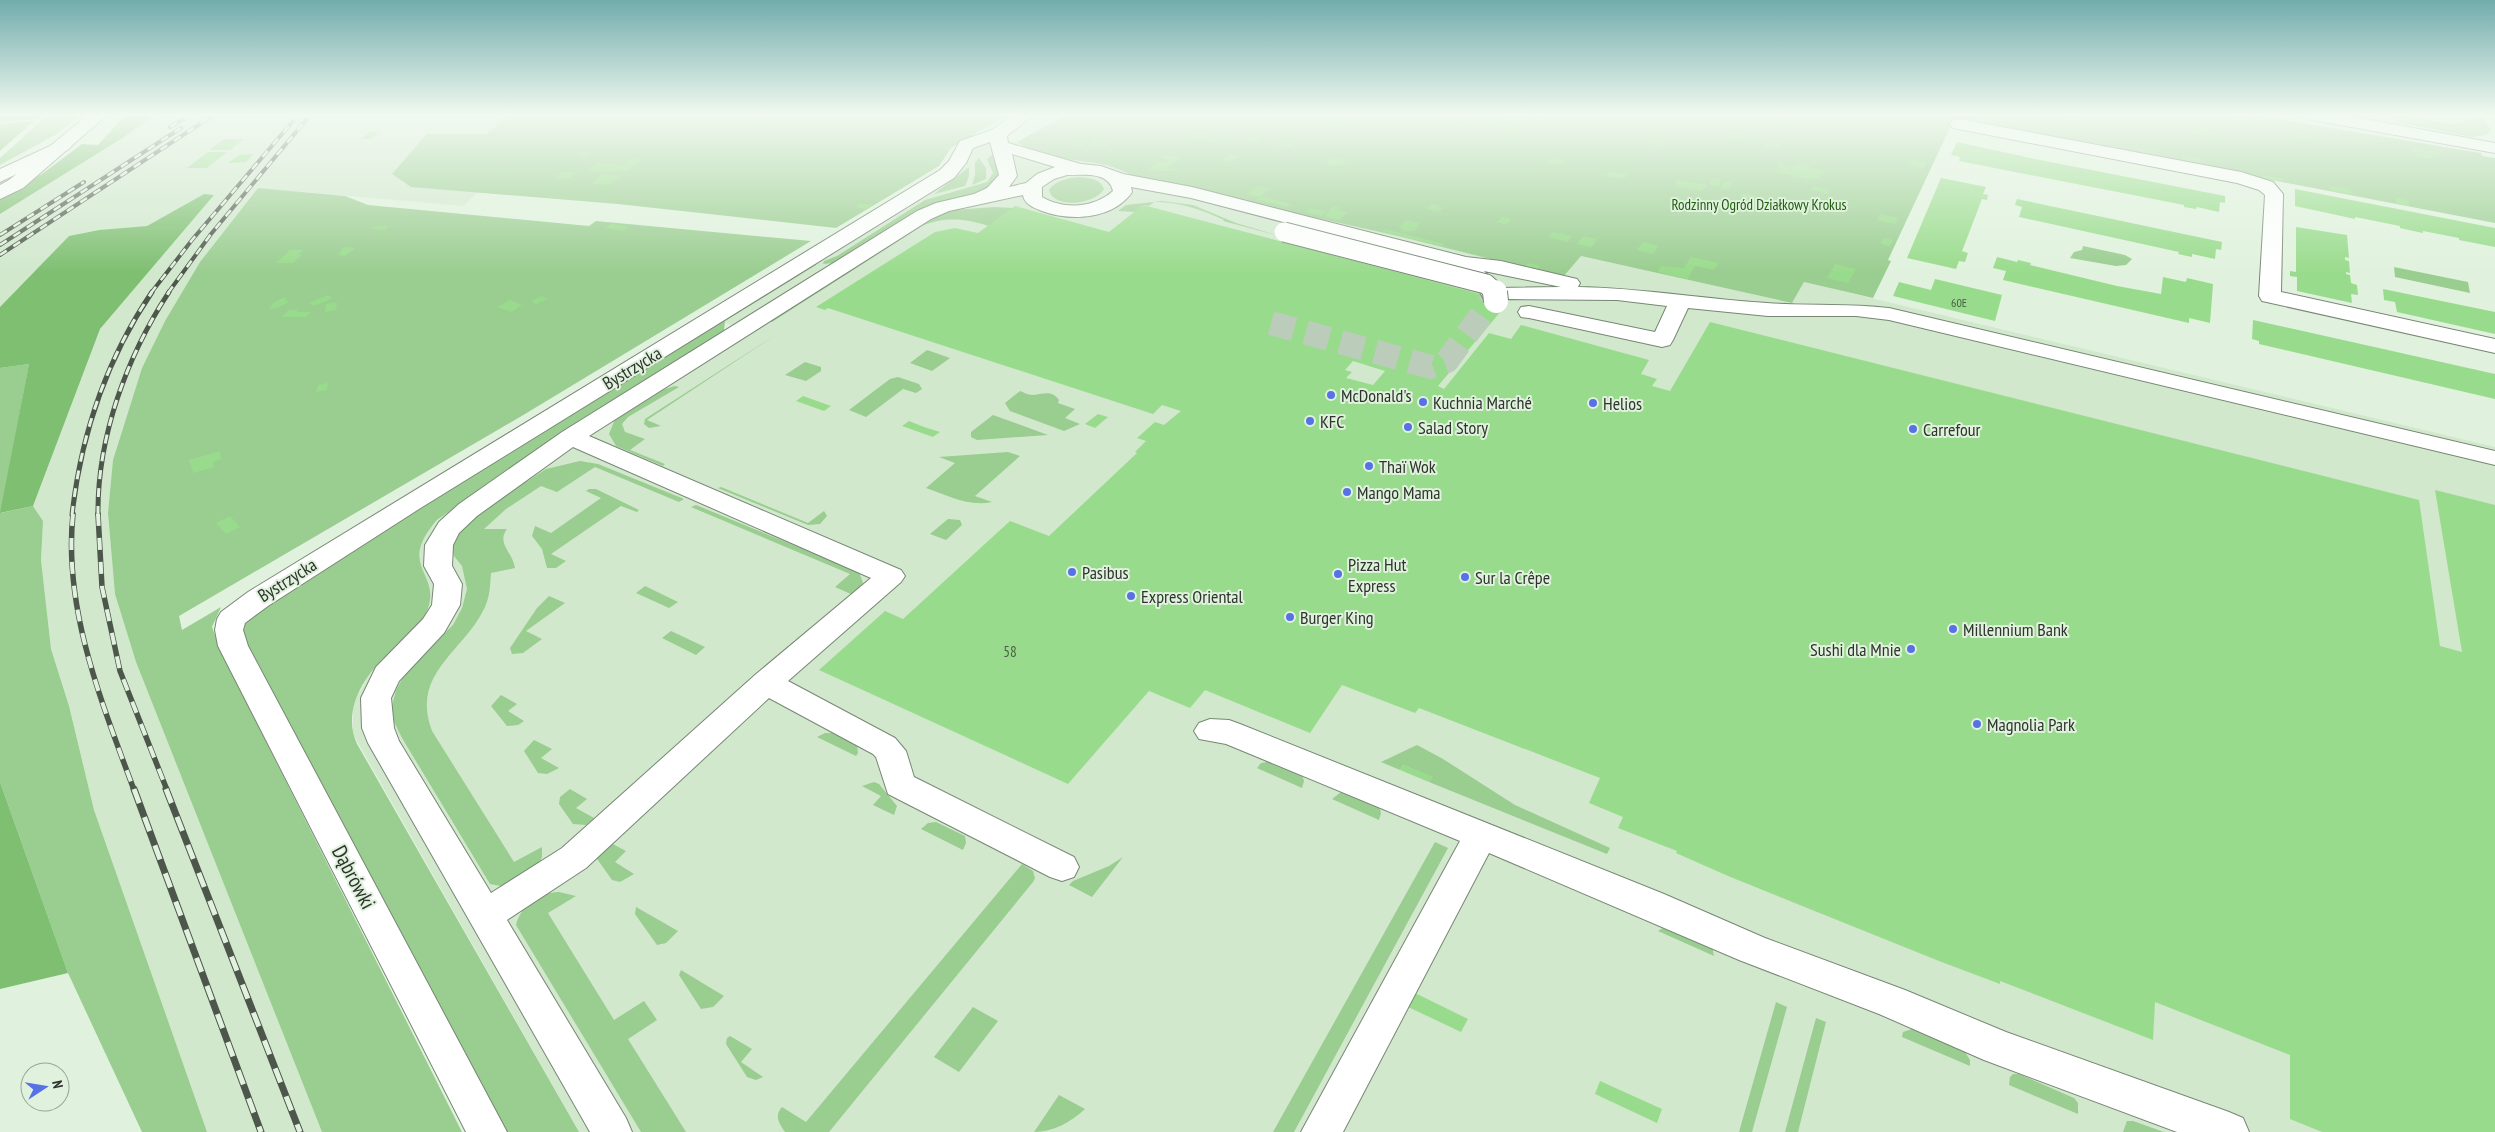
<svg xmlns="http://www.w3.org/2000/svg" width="2495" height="1132" font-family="'PT Sans Narrow',sans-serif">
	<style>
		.built { fill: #d1e8cd }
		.green { fill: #9acd90 }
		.forest { fill: #7ebf71 }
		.building { fill: #99db8c; fill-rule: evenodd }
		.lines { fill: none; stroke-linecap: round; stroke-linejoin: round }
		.minor-tunnel { stroke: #bcccba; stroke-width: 24; stroke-dasharray: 24 12; stroke-linecap: butt }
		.minor-casing { stroke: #778774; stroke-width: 2 }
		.major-casing { stroke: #778774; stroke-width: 2 }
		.minor { fill: #fff; fill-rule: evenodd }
		.major { fill: #fff; fill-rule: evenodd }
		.rail-far3-casing { stroke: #4d564b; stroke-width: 4 }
		.rail-far2-casing { stroke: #4d564b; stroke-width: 5 }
		.rail-far1-casing { stroke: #4d564b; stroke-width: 5.5 }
		.rail-casing { stroke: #4d564b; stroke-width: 7 }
		.rail-far3 { stroke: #e0f2dd; stroke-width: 2.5; stroke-dasharray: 8; stroke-linecap: butt }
		.rail-far2 { stroke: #e0f2dd; stroke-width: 3; stroke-dasharray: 9; stroke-linecap: butt }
		.rail-far1 { stroke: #e0f2dd; stroke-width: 4; stroke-dasharray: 12; stroke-linecap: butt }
		.rail { stroke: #e0f2dd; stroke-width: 5; stroke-dasharray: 15; stroke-linecap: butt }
		.minor-bridge-far1-casing { stroke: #778774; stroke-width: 21; stroke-linecap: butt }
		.minor-bridge-casing { stroke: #778774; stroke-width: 26; stroke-linecap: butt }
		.minor-bridge-far1 { stroke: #fff; stroke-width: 19 }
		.minor-bridge { stroke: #fff; stroke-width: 24 }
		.poi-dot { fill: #5771e7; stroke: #e0f2dd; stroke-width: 2 }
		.labels { text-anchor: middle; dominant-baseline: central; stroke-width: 4; stroke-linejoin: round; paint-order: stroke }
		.far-number-label { font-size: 12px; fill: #485e44 }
		.far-park-label { font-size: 15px; fill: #1e5d0e; stroke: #e0f2dd }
		.number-label { font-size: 15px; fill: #485e44 }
		.street-label { font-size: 18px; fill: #2d342c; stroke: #e0f2dd }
		.poi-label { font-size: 18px; fill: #2d342c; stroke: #e0f2dd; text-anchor: start }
		.near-street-label { font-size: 21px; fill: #2d342c; stroke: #e0f2dd }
	</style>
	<rect width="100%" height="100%" fill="#e0f2dd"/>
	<path class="built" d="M156,114H559L463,206L258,188L200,262L165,321L142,368L113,460L108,513L115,594L136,662L322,1132H207L94,810L69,706L51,649L41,560L43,521L33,506L100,329L214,195L204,194L147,226L99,230L69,236L0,307V214L124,137Z
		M1021,140L1563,277L1580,256L1792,303L1804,282L2495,447V1132H579L353,734V710L357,697L368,677L385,657L411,634L422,571L418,560L421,542L428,530L450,509L641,381L732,325L717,320L916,201L961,170L973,148L983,144Z"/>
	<path class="green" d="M49,114H82L55,135L0,165V158Z
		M510,114H1008L951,148L939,166L836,228L618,204L411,187L392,174L427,134H486Z
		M1068,114H2247L2481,153L2482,156L2495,158V223L1954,119L1888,260L1891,261L1873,298L1804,282L1792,303L1581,256L1563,277L1398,236L1138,178C1127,173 1117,168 1106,165C1076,158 1044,161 1017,142Z
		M2388,114L2453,124L2483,117L2491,130L2486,135L2472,137L2396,122Z
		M993,154L999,163L1001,176L988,192L925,207L834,263L823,264L824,261L837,256L925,200L987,182L993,173L987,159Z
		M979,158L986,168V179L972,185L975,175V162Z
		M969,167V176L965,186L934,194Z
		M1079,177C1089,178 1101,179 1104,189C1096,204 1054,210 1049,190C1056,180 1068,178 1079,177Z
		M258,188L345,196L368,205L589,226L596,221L811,241L525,414L179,616L182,630L221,607L212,627L221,652L462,1132H322L136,662L115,594L108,513L113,460L142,368L165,321L200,262Z
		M1162,201L1193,205L1236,223L1280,236L1223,221L1224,220C1200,209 1180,202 1154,202L1149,206L1143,205L1135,212L1118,211L1126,205Z
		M994,207L1013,208L989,226C966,219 946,216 922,226L772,322L769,321L938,215L953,210Z
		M2083,246L2125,255L2132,259L2126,265L2116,266L2070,258L2074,252L2082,250Z
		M818,260L816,265L725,321L724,331L580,420L437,520C393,570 448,573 424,617C415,633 400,644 386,656C363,677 342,712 357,744L579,1132H506L241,633V618Z
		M2394,267L2468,282L2470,293L2395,277Z
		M777,334L647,420L661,426L649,428L644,424L645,419Z
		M927,350L950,358L932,371L910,363Z
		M805,362L821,367V371L806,381L785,375Z
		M29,364L1,513L33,506L43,521L41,560L51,649L69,706L94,810L207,1132H142L68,973L0,782V368Z
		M898,377L919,384L922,389L916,393L903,389L866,417L849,410L890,379Z
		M675,386L679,387L628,417L622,424L625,432L645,439L630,450L665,464L663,466L616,446L609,434L615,419L665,389Z
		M1020,391C1023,392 1028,395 1032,395C1042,395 1051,389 1059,400L1058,403L1075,409L1065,418L1080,424L1064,431L1010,411L1005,403Z
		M993,415L1048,435L977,440L971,437V432Z
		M1008,452L1020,456L975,496L992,502C969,507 946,495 926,488L955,463L939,457Z
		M580,461L598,464L684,499L679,502L595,467L557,492L541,486L506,509L484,529H507C496,543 513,553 515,568L491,573C490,585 490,596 485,607C464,652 410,673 432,731L514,862L542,847V857L538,867L506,887L490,884L402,738L390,714L396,690L409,667L453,625L462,608L467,589L462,566L454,556L451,545L457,533L491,504L546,469Z
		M721,487L808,523L824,511L827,516L820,524L808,525L718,488Z
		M589,489H596L639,510L637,512L621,506L551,554L566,561L556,568H547L542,549L532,536L535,526L551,533L601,498L586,491Z
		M696,505L859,572L863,583L853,595L835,587L850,574L691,507Z
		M948,519L960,520L962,525L946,540L930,534Z
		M645,586L678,602L669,608L636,593Z
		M549,596L565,603L526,631L542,639L523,653L512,654L510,648L537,608Z
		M671,631L705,647L696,655L662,638Z
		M501,695L517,704L508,711L524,721L518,725L507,726L491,706Z
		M825,733H833L857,744L858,753L856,756L817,737Z
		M534,740L552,749L541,758L559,768L547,774L538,773L524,751Z
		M1417,745L1443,759L1515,805L1610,848L1607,854L1429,782L1432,777L1403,765L1400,770L1381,762Z
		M1272,761L1302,774L1304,781L1302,788L1257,768L1261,763Z
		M874,782L879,784L897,806L894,815L873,805L881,796L862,786Z
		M570,789L587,799L576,808L594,818L586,825L573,824L559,804L560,797Z
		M1341,792H1347L1379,805L1381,813L1379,820L1332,799Z
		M936,822L965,836L966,843L963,850L921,829L928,823Z
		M607,841L626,851L615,862L634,874L620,882L612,880L595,856Z
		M1435,842L1448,848L1294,1132H1273Z
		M1123,857L1092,897L1069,885L1073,881L1109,866Z
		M1022,864L1033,871L1035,878L1033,882L829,1132H785C779,1123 774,1116 782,1107L806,1122Z
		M559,892L576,896L548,913L614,1020L644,1001L657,1020L628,1039L686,1132H641L516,925C520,907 540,892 559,892Z
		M636,907L678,931L666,943L657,945L635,914Z
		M1666,926L1712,946L1714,956L1658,931Z
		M681,970L724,996L713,1007L701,1009L679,975Z
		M1776,1002L1787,1007L1752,1132H1739Z
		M973,1007L998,1021L959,1072L934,1057Z
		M1816,1018L1826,1022L1798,1132H1785Z
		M1912,1029L1965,1052L1970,1060V1066L1902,1037L1903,1032Z
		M730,1036L752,1049L741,1062L763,1077L756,1080L747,1077L726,1044L727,1038Z
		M2013,1074H2019L2074,1098L2078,1103V1114L2009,1085L2010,1077Z
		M1059,1095L1085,1109C1071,1122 1053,1132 1034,1132Z
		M2127,1121H2133L2164,1132H2123Z"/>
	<path class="forest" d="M0,114H43L38,119L0,122Z
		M126,114H156L124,137L0,214V199L42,174L82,144L98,145Z
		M34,121L0,151V124Z
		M204,194L214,195L100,329L33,506L0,513L29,364L0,368V307L69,236L99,230L147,226Z
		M0,782L68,973L0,989Z"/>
	<path class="building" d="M1534,114H1559L1556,118L1547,116L1544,120L1531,118Z
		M2068,114L2081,116L2082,121L2069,120Z
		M1509,115L1523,118L1518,124L1503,121Z
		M2237,117L2249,118L2251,124L2239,123Z
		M1329,120L1358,126L1355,129L1343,126L1339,130L1324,128Z
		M1496,121L1520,126L1513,133L1489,128Z
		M1457,123L1469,126L1461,132L1447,128Z
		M2189,127L2216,132L2218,137L2192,134Z
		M1197,131L1210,134L1203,140L1189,138Z
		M370,132H379L371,139H361Z
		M1729,132L1745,134L1744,140L1728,138Z
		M2293,132L2311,135L2314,141L2295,138Z
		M1213,135L1221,137L1214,142L1206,141Z
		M1251,135L1262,138L1256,143L1245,141Z
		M224,139H244L230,150H209Z
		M1075,139L1088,142L1081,147L1068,144Z
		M1101,139L1112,142L1103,149L1088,145L1095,140Z
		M1283,139L1298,142L1290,148L1275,145Z
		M1652,140L1665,143L1662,147L1649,145Z
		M1766,141L1782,143L1780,149L1765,147Z
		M1957,142L2035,159L2225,196V203L2220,202L2219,212L2197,207L2196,209L2184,207V205L1959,161L1960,157L1951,155Z
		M2412,148L2438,152L2440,156L2431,155L2434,159L2417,157Z
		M2139,149L2157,151V157L2139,154Z
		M208,152H227L207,168H187Z
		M579,152H592L588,157L575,156Z
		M253,154L246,162L228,163L239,155Z
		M1167,154L1180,157L1165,169H1175L1174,171L1148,170L1158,161L1164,163L1168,160L1161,158Z
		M1229,154L1238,156L1231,162L1222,160Z
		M2182,156L2199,158L2201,163L2184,161Z
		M632,158L640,159L628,171L587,172L597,163L623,166Z
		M1342,158L1346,164L1330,166L1326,160Z
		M1552,158L1565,161L1562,165L1549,163Z
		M1913,160L1926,163L1924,169L1910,166Z
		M1780,164L1789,168L1803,164L1815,169L1826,170L1822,173L1825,174L1817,178L1807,179L1776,172Z
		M1609,171L1628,174L1625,178L1605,177Z
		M562,172L575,173L569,179L555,178Z
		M602,174L620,175L610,185L591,184Z
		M2261,175L2282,178L2283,182L2263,178Z
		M1711,178L1721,180L1719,187L1710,185Z
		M1941,178L1986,187L1983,194L1988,195L1987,200L1982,199L1964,246L1962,251L1968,253L1965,262L1959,261L1956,269L1907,258Z
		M1678,180L1708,185L1701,191L1674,186Z
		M1724,182L1732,183L1728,190L1720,188Z
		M1257,186L1270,189L1259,197L1247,194Z
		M1813,186L1829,190L1828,194L1811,190Z
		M2329,186L2348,188L2354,194L2331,191Z
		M2295,189L2495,228V247L2459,240V238L2423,231V233L2418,232L2400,228V226L2355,217V219L2295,206Z
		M1742,193L1757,196L1755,199L1740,196Z
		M1264,197L1291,204L1287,207L1255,199Z
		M2396,197L2409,200V206L2396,203Z
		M2017,199L2222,242L2221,250L2216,249L2215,259L2192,254V257L2178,254L2179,252L2019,217L2022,207L2015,205Z
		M860,203L867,205L873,204L866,209L855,207Z
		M1432,204L1440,206L1439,207L1443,208L1439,212L1426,209Z
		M1143,205L1484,295L1507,304L1438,386L1444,389L1489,333L1511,339L1521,325L1649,360L1641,374L1657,379L1652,386L1670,391L1710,322L2419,500L2440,646L2462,652L2435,490L2495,505V1132H2322L2290,1119V1055L2155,1002L2153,1040L2000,981V984L1939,961L1728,876L1676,853L1677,851L1618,828L1623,817L1589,803L1600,778L1419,708L1415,713L1342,685L1310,733L1205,690L1190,708L1149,691L1068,784L819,670L885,611L903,619L1010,521L1049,536L1137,453L1135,452L1146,441L1137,438L1155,422L1164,425L1181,411L1162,405L1153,414L828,308L825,310L816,307L935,232L955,228L978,233L1015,206L1109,232ZM1353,361L1385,371L1373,385L1346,378L1352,372L1345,370Z
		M1333,206L1340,208L1338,210L1348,212L1339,220L1324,217Z
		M1310,208L1326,211L1321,216L1306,212Z
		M1880,214L1898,218L1895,224L1877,220Z
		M1502,217L1511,219L1506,225L1497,222Z
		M1405,220L1420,223L1415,231L1401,232L1403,229L1399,228Z
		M612,224L629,227L623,231L605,228Z
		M376,226H389L385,230L371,229Z
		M2296,227L2347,235L2349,258L2345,257V260L2349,261L2350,273L2346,272V274L2350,275L2351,283L2357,285L2358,295L2351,294L2352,303L2297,291V277L2290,276V271L2296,272Z
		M1385,229L1444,244L1441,246L1382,231Z
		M1552,232L1572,236L1568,242L1548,237Z
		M1583,236L1597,239L1592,247L1577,244Z
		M1884,238L1894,240L1889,246L1880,243Z
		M1643,242L1658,246L1653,254L1637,250Z
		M344,247L355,248L345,256L338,255Z
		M290,250H303L298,255H302L293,263H276Z
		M1691,257L1719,263L1714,270L1695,266L1687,279L1658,272L1661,266L1684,268Z
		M1997,257L2017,262L2018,260L2031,263L2030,265L2117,286L2161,294L2163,277L2186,282L2187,278L2213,284L2210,323L2189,318V323L2003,280L2006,271L1993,268Z
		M1528,263L1540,266L1537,270L1525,267Z
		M1835,264L1856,269L1848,283L1827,278Z
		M1935,279L2002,295L1995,321L1893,296L1899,282L1931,290Z
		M2383,289L2495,312V334L2397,312L2395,302L2384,300Z
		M328,295L333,298L314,306L309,303Z
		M542,296L547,299L536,304L531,301Z
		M285,297L286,301H288L287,303L277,308L269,309L273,303Z
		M510,300L522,305L511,312L497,307Z
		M337,302L336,310L325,312L326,304Z
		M289,310H298L296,312H311L306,317H282Z
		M2253,320L2495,374V399L2259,344V341L2252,339Z
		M328,383L327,390L316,392L318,385Z
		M803,396L831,406L824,411L796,401Z
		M1098,414L1108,417L1095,428L1085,424Z
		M909,421L924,427L940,432L933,437L902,426Z
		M220,451L221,459L213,462L214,467L193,473L189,460Z
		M230,516L240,527L226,534L216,523Z
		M1403,765L1433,777L1429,782L1400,770Z
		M1413,992L1468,1019L1461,1032L1406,1006Z
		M1600,1081L1662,1109L1657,1123L1595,1094Z"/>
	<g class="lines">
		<path class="minor-tunnel" d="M1271,323L1431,367L1447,361L1494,298"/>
		<g class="minor-casing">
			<path id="minor" d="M1014,114H1034L1007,136L1008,143L1081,164L1101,166L1123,174L1192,187L1466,257L1501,261L1577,279L1580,283L1578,287C1641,288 1704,299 1767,303C1808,306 1848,303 1889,308L2495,451V465L1889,320L1856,316H1768L1688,308L1673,340L1670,345L1662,347L1529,318L1521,317L1518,312L1521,307L1529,306L1655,332L1667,306L1617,300L1508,299L1494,304L1486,303L1476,285L1448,265L1191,198L1131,187L1132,192C1114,219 1071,222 1042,211C1034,208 1024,204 1023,195L949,211L931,219L589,436L901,570L905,576L901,582L788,681L895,738L906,751L914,777L1074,857L1079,867L1074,877L1062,881L1050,877L888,794L876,757L873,754L769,698L586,868L507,920L626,1118L632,1132H590L368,743L362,728L361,698L376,667L423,619L432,605L434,584L424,566L425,545L439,522L459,504L562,432L917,211L936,203L974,194L987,188L999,175L990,142L973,148L966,163L954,178L419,509L268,606L245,623L243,630L248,646L507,1132H466L218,646L215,630L217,619L221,612L248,592L940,170L949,161L960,141L992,130ZM1012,154L1055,167L1037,174L1026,183L1009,187L1017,176ZM1067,175C1083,175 1109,171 1113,191C1094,208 1064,210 1042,197V187L1054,179ZM1484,271L1561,287L1499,288ZM573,447L871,578L755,675L562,848L491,893L399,741L394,728L391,698L399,681L444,633L460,605L462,584L452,566L453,545L459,533L477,516Z
				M2299,114H2337L2495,143V153L2307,119Z
				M1959,119L2241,172L2273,182L2283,194L2281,292L2495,339V353L2262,301L2259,296L2265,195L2259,190L2237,183L1953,128L1950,124L1953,120Z
				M63,140L69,141L72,145L69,149L0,182V169Z
				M1210,719L1229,720L1240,724L1664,894L1765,938L1905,990L2006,1032L2229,1112L2243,1118L2249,1132H2177L1984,1060L1879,1014L1739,960L1489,853L1343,1132H1301L1460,841L1226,744L1199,739L1194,731L1199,723Z"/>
		</g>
		<g class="major-casing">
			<path id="major" d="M89,114H108L23,188L0,199V185L9,180Z"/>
		</g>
		<use href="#minor" class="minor"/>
		<use href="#major" class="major"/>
		<g class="rail-far3-casing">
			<path id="rail-far3" d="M170,127L192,114
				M0,235L84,182
				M0,245L181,128
				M0,255L215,114
				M151,293L192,240L299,114
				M168,293L211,234L311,114"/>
		</g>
		<g class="rail-far2-casing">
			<path id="rail-far2" d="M72,515C81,434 106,360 152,292
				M98,515C97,437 127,356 169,292"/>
		</g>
		<g class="rail-far1-casing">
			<path id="rail-far1" d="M73,514C63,609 102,703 134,790
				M98,514L102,587L120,671L167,790"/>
		</g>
		<g class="rail-casing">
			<path id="rail" d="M134,789L261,1132
				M166,789L300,1132"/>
		</g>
		<use href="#rail-far3" class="rail-far3"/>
		<use href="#rail-far2" class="rail-far2"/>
		<use href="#rail-far1" class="rail-far1"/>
		<use href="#rail" class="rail"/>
		<g class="minor-bridge-far1-casing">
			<path id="minor-bridge-far1" d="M1284,232L1486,284L1496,293"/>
		</g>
		<g class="minor-bridge-casing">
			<path id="minor-bridge" d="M1495,292L1496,301"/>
		</g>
		<use href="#minor-bridge-far1" class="minor-bridge-far1"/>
		<use href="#minor-bridge" class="minor-bridge"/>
	</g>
	<linearGradient id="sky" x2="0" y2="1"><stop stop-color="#72acad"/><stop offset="0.42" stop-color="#f1f9f0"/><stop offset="1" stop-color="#f1f9f0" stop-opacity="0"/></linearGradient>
	<rect width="2495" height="273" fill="url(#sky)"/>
	<g class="poi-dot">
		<circle cx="1331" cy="395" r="5"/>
		<circle cx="1423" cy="402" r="5"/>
		<circle cx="1593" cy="403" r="5"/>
		<circle cx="1310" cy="421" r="5"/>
		<circle cx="1408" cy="427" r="5"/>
		<circle cx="1913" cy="429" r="5"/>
		<circle cx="1369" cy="466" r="5"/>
		<circle cx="1347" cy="492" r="5"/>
		<circle cx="1072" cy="572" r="5"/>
		<circle cx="1338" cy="574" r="5"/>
		<circle cx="1465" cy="577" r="5"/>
		<circle cx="1131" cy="596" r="5"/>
		<circle cx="1290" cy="617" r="5"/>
		<circle cx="1953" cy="629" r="5"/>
		<circle cx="1911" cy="649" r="5"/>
		<circle cx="1977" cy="724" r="5"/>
	</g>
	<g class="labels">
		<g class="far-number-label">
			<text x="1959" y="302">60E</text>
		</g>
		<g class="far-park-label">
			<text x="1759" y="204">Rodzinny Ogród Działkowy Krokus</text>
		</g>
		<g class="number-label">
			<text x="1010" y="651">58</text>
		</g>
		<g class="street-label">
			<text transform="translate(632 368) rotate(-31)">Bystrzycka</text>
			<text transform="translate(287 580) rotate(-32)">Bystrzycka</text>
		</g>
		<g class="poi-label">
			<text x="1341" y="395">McDonald's</text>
			<text x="1433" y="402">Kuchnia Marché</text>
			<text x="1603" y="403">Helios</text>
			<text x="1320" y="421">KFC</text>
			<text x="1418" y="427">Salad Story</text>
			<text x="1923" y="429">Carrefour</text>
			<text x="1379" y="466">Thaï Wok</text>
			<text x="1357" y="492">Mango Mama</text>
			<text x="1348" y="564">Pizza Hut<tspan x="1348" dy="21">Express</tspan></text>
			<text x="1082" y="572">Pasibus</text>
			<text x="1475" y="577">Sur la Crêpe</text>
			<text x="1141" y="596">Express Oriental</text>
			<text x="1300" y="617">Burger King</text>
			<text x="1963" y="629">Millennium Bank</text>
			<text x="1901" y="649" text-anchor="end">Sushi dla Mnie</text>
			<text x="1987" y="724">Magnolia Park</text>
		</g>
		<g class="near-street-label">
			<text transform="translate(354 877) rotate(62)">Dąbrówki</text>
		</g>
	</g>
	<g transform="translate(45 1087) rotate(78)"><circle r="24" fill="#e0f2dd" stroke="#98a696"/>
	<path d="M0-4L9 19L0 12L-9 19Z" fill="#5771e7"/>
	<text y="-8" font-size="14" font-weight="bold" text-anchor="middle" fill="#2d342c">N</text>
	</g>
</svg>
